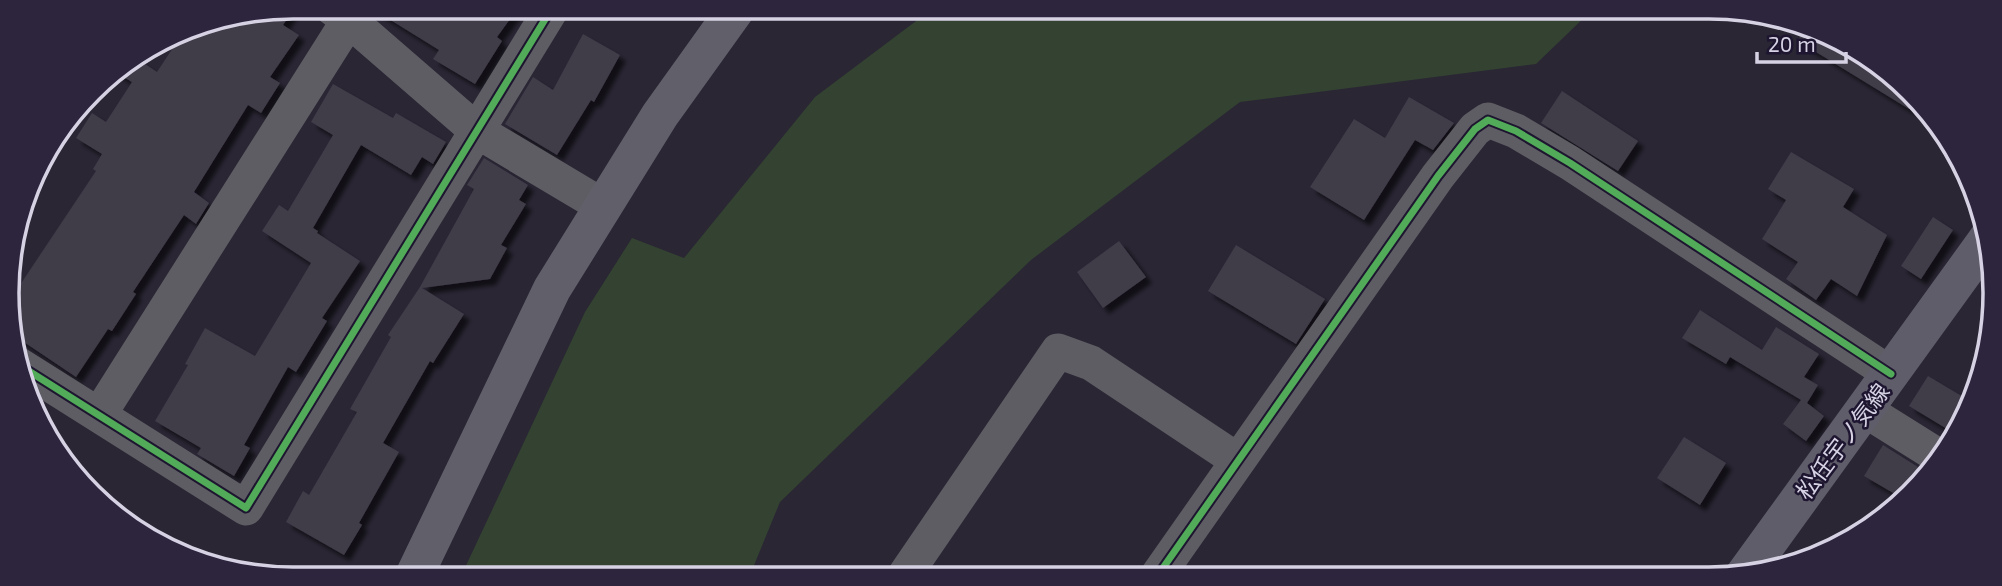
<svg xmlns="http://www.w3.org/2000/svg" width="2002" height="586" font-family="'Exo 2','Noto Sans JP',sans-serif">
	<style>
		.green { fill: #334231 }
		.building { fill: #403c49; filter: url(#shadow) }
		.lines { fill: none; stroke-linecap: round; stroke-linejoin: round }
		.street { stroke: #5f5d64; stroke-width: 35 }
		.secondary { stroke: #61606a; stroke-width: 38 }
		.primary { stroke: #605d6a; stroke-width: 38 }
		.cycleway-casing { stroke: #1e1630; stroke-width: 11 }
		.cycleway { stroke: #51ab58; stroke-width: 7 }
		.labels { text-anchor: middle; dominant-baseline: central; stroke-width: 5; stroke-linejoin: round; paint-order: stroke }
		.street-label { font-size: 23px; fill: #d6d2e4; stroke: #1e1630 }
		.rim { fill: none; stroke: #d6d2e4; stroke-width: 3.5 }
	</style>
	<defs>
		<filter id="shadow"><feDropShadow dx="6" dy="6" stdDeviation="2" flood-color="#0009"/></filter>
	</defs>
	<rect width="100%" height="100%" fill="#2a2634"/>
	<path class="green" d="M932,9L1590,12L1536,64L1240,102L1031,260L780,502L750,575L462,574L585,312L632,238L684,258L815,97Z"/>
	<path class="building" d="M295,7L283,25L299,35L270,77L280,83L261,113L248,105L194,192L209,203L196,224L184,215L133,292L136,294L112,331L108,329L76,377L15,336L12,297L96,171L93,169L102,154L76,138L92,113L106,122L132,82L115,72L136,58L157,72L186,28Z
		M377,7L464,8H518L497,37L502,41L475,84L433,59L439,50L376,11Z
		M1804,29L1868,55L1915,102L1909,109L1798,41Z
		M583,34L620,55L594,102L591,100L557,155L505,124L533,77L553,90Z
		M333,84L393,118L396,113L446,142L433,164L422,157L411,175L361,145L313,228L318,231L317,233L360,261L322,318L327,321L296,372L288,367L244,445L250,448L234,476L197,454L201,448L155,421L188,365L185,364L205,328L255,356L311,263L262,231L279,205L288,211L333,135L311,122Z
		M1562,91L1638,141L1618,171L1541,123Z
		M1409,97L1454,123L1433,150L1415,140L1364,220L1310,187L1354,119L1385,138Z
		M1791,152L1854,189L1843,207L1887,235L1857,296L1831,279L1816,300L1786,279L1798,262L1762,239L1786,200L1768,189Z
		M484,158L528,185L519,200L526,204L501,245L507,248L490,279L422,288L464,314L433,363L430,361L383,443L399,452L359,523L362,525L344,555L286,522L303,491L309,495L357,412L350,409L391,337L388,335L420,287L474,189L467,185Z
		M1933,217L1953,230L1921,279L1901,266Z
		M1119,241L1146,277L1103,308L1077,272Z
		M1236,245L1325,299L1296,344L1208,291Z
		M1700,310L1762,350L1776,327L1819,354L1804,377L1818,385L1807,403L1824,416L1806,441L1783,424L1801,400L1730,357L1726,364L1682,338Z
		M1928,376L1970,401L1957,435L1909,406Z
		M1684,437L1726,463L1700,505L1657,478Z
		M1883,445L1918,467L1900,497L1864,476Z"/>
	<g class="lines">
		<path class="street" d="M331,7L349,20L477,131L601,205
			M16,363L246,508L552,8
			M1865,410L1940,457
			M99,415L357,7
			M905,575L1058,351L1091,363L1237,460
			M1158,575L1438,176L1475,129L1488,120L1516,131L1570,163L1891,374"/>
		<path class="secondary" d="M415,574L552,289L660,115L736,9"/>
		<path class="primary" d="M1743,577L1989,237"/>
		<g class="cycleway-casing">
			<path id="cycleway" d="M16,363L246,508L552,8
				M1158,575L1438,176L1475,129L1488,120L1516,131L1570,163L1891,374"/>
		</g>
		<use href="#cycleway" class="cycleway"/>
	</g>
	<g class="labels">
		<g class="street-label">
			<text transform="translate(1842 441) rotate(-53)">松任宇ノ気線</text>
		</g>
	</g>
	<path d="M0 0H2002V586H0ZM293 19H1709A274 274 0 0 1 1983 293V293A274 274 0 0 1 1709 567H293A274 274 0 0 1 19 293V293A274 274 0 0 1 293 19Z" fill="#2d253e" fill-rule="evenodd"/>
	<path class="rim" d="M293 19H1709A274 274 0 0 1 1983 293V293A274 274 0 0 1 1709 567H293A274 274 0 0 1 19 293V293A274 274 0 0 1 293 19Z"/>
	<path d="M1757 52v10h89v-10" fill="none" stroke="#d6d2e4" stroke-width="3.5"/>
	<text x="1768" y="52" font-size="21" fill="#d6d2e4" stroke="#1e1630" stroke-width="5" paint-order="stroke">20 m</text>
</svg>
